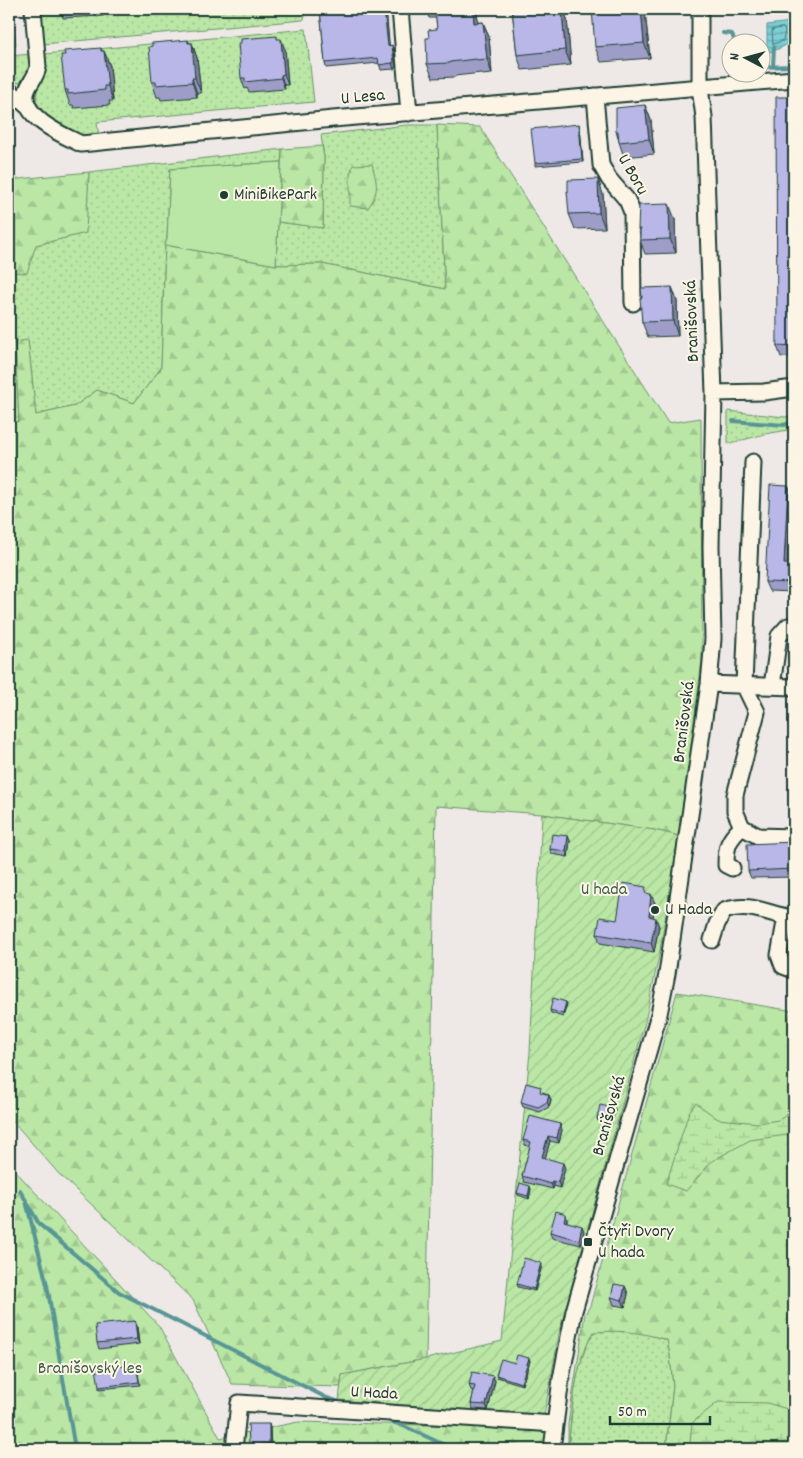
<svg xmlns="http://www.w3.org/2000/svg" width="803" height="1458" font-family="Dekko,sans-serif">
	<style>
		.grass { fill: url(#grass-dots); stroke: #6c926c }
		.forest { fill: url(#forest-firs); stroke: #6c926c }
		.wetland { fill: url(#wetland-marsh); stroke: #6c926c }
		.garden { fill: url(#garden-furrows); stroke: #6c926c }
		.pitch { fill: #bae7a5; stroke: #6c926c }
		.water { fill: url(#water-rules); stroke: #589595 }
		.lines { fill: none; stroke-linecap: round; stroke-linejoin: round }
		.shore { stroke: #457775; stroke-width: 1 }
		.stream { stroke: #589595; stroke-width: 4 }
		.minor-casing { stroke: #1f3d34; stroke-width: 19 }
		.minor { stroke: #fcf5e5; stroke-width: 15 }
		.wall { fill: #9e9dc8; stroke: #1f3d34 }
		.shaded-wall { fill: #8180a2; stroke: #1f3d34 }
		.building { fill: #b8b7e8; stroke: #1f3d34 }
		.poi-dot { fill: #1f3d34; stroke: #fcf5e5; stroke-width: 2 }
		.labels { text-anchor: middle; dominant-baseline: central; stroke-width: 4; stroke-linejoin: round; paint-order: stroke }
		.street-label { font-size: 18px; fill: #1f3d34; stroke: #fcf5e5 }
		.poi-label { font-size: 18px; fill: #1f3d34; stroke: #fcf5e5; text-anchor: start }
		.park-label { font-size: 18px; fill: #3e5f4b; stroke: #fcf5e5 }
	</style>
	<defs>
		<pattern id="grass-dots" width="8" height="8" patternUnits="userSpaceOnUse" patternTransform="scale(1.25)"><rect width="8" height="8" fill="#bae7a5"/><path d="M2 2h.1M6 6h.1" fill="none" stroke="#9fc78f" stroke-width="1.8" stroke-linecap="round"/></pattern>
		<pattern id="forest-firs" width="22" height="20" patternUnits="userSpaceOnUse" patternTransform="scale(1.25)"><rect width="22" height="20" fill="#bae7a5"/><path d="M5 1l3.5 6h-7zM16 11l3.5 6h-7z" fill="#9fc78f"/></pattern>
		<pattern id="wetland-marsh" width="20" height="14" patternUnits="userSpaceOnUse" patternTransform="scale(1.25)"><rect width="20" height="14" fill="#bae7a5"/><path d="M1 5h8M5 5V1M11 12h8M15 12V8" fill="none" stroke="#9fc78f"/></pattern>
		<pattern id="garden-furrows" width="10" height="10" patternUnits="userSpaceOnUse" patternTransform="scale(1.25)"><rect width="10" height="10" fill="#bae7a5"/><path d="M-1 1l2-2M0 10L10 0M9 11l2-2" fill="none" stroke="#9fc78f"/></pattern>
		<pattern id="water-rules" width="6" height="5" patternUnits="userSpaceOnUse" patternTransform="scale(1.25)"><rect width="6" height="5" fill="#7ecfd6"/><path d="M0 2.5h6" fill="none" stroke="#67a9ae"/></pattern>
	</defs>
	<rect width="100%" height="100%" fill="#eee9e6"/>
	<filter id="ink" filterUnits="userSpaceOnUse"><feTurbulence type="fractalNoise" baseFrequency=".02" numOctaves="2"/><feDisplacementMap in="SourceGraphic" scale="10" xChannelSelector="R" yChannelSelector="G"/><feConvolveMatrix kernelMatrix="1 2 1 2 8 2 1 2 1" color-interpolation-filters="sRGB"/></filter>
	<g filter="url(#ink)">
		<path class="grass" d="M9,9H12L16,46L9,47Z
			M38,9H306V15L303,20L43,44Z
			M306,29L314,102L97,122L99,139L74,137L58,128L36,102L37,90L46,72L45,54Z
			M32,54L31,72L21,83L9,81V56Z
			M407,125H437L445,289L322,264L276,265L278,222L323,228L324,157L321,135Z
			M282,149L281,162L170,169L167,238L165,245L161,368L134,403L97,390L75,406L36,415L28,341L15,342L19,421L9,424V261L10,272L36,245L85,233L89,172Z
			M728,411L785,417L794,415V429L765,434L728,444Z
			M613,1330L644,1333L667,1340L670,1355L673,1386L666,1449H568C572,1413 574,1362 594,1332Z"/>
		<path class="forest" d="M437,125L480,127L668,423L701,418L702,661L679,836L654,830L542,814L436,806L426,1359L342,1375L340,1387L232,1384L193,1300L59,1174L9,1117V424L19,421L15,342L28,340L36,415L75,406L97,390L134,403L161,368L165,245L276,265L322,264L445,289Z
			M322,146L324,157L323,228L278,222L282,149Z
			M372,164C377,184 380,191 368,208L350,206V174L353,165Z
			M89,172L86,233L36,245L27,273L10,272L9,261V180Z
			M677,992L794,1011V1449H666L673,1386L670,1355L667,1340C641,1332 621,1330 594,1332C574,1362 572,1413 568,1449V1424L585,1314L590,1306Z
			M9,1164L159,1326L220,1438L298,1422L550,1428L548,1449H9Z"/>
		<path class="wetland" d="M696,1103L718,1119L758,1123L779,1120L794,1110V1134L750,1140L712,1161L686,1191L666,1184L689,1112Z
			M718,1402L767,1403L794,1411V1449H699L690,1443L692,1423Z"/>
		<path class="garden" d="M542,814L654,830L679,836L659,956L645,1022L560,1329L544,1416L339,1400L342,1375L426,1359L502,1341L530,1052Z"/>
		<path class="pitch" d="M281,162L276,265L165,245L167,238L170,169Z"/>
		<path class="water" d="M791,22L788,44L774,51L767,52V25Z"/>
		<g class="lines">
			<path class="shore" d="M783,28L785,31L783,41L773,44L772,30Z"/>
			<path class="stream" d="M723,33L732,34L735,42
				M760,67L794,66
				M773,67L774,47
				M733,421L784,425L794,422
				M20,1190L39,1224L119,1292L327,1398L343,1403
				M26,1201L47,1285L75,1449
				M385,1419L408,1428L453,1449"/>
			<g class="minor-casing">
				<path id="minor" d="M33,9L38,67C36,79 27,84 26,95C24,119 63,135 81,144L333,119L794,79
					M400,9L409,113
					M9,90L27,106
					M595,96L601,165L609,179L627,200L632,212L633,303
					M714,393L764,392L794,388
					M753,462L744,685L757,712L735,795V811L742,827L758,836L794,837
					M709,684L794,687
					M772,686L779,636L788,626L794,625
					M732,868L726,865C726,846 728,840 742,827
					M786,917L779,955L783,966L794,970
					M712,940L717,924L724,911C751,901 768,915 794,918
					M234,1449L239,1403L554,1424
					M552,1449L561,1379L574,1311L659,1014L667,974L709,684L713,639L711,546L714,393L704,117L700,88V9"/>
			</g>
			<use href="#minor" class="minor"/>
		</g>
		<path class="wall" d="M60,9H103V16L63,18Z
			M150,9H177L151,10Z
			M320,9H386L389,46L394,51L396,67L394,69L381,70L379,63L326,68L325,63Z
			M426,9H477L478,23L483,22L489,37L492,74L482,75L481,73L455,76V77L433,78L427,64L429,38L437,29L436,18H429Z
			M512,9H563L567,19L571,65L522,70L517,55Z
			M645,12L650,58L601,62L595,47Z
			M278,39L285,49L288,85H284L285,89L249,92L247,88L245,89L241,78Z
			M188,40L189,43H192L197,58L201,93H197V97L161,100L160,97H157L152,82Z
			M102,51H104L110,66L113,101H109L110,105L74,108L73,105H70L65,90Z
			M794,97V357H781L777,346Z
			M645,105L651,120L654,154L624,157L619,142L618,137L616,131Z
			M579,124L580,127L583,162L535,166V163Z
			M603,194L605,228L575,229L569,214Z
			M675,219L676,253L645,254L640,240V235L638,229Z
			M672,287L677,301L678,336L648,337L642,322V298Z
			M788,486L792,495L788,564H794V592L769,591L765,582Z
			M568,836L570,841L568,857L552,854L550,849Z
			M794,842V877L751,878L748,871Z
			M648,894L655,903L653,917L659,926L654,952L600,943L597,934L617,920Z
			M566,1002L567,1004L563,1017L551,1013L550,1010Z
			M543,1092L549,1095L551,1100L549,1107L540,1112L523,1107L521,1102Z
			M614,1108L615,1111L611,1124L598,1121L597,1118Z
			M560,1124L562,1130L559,1143L550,1141L545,1158L565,1168L560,1188L554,1186L553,1189L524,1182L522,1176L530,1147L525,1145L523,1140Z
			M531,1189L529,1199L518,1195L517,1193Z
			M567,1219V1222L584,1231L581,1245L552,1238L550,1232Z
			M541,1263L542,1265L535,1291L518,1287L517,1284Z
			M625,1286L628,1294L625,1307L614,1305L611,1297Z
			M137,1326L139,1344L99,1349L97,1343Z
			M529,1358L530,1361L522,1385L497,1377L496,1375L515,1363Z
			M137,1366L140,1385L99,1389V1387Z
			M495,1381L488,1410L473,1409L471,1404L474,1391L471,1390L469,1385Z
			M269,1424L270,1428L271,1449H251L249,1444Z"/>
		<path class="shaded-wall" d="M100,9H103V16Z
			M384,9H386L390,51L388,46Z
			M473,9H477L479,38L474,23Z
			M562,9H563L567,19L571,65L565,50Z
			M641,9H644L645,12L650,58L644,43Z
			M483,22L489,37L492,74L487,59Z
			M281,39L285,49L288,85L284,74Z
			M188,40L193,53L192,43L197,58L201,93L195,78Z
			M392,45L394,51L396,67L394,69L392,63Z
			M101,48L105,61L104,51L110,66L113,101L108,86Z
			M281,75L284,85L285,89L281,78Z
			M192,78L197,93V97L192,82Z
			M645,105L651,120L654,154L649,139Z
			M579,124L580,127L583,162L582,159Z
			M598,179L603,194L605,228L599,213Z
			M669,204L675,219L676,253L670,239Z
			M672,287L677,301L678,336L673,321Z
			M788,486L792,495L788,573L784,564Z
			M568,836L570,841L568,857L566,851Z
			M651,894L655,903L652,925L649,916Z
			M656,918L659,926L654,952L651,943Z
			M566,1002L567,1004L563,1017V1014Z
			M549,1095L551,1100L549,1107L547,1102Z
			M614,1108L615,1111L611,1124L610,1122Z
			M560,1124L562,1130L559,1143L557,1138Z
			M548,1136L550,1141L544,1163L542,1157Z
			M563,1163L565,1168L560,1188L558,1182Z
			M552,1181L554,1186L553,1189L551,1184Z
			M530,1186L531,1189L529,1199L528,1196Z
			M566,1214L567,1219L566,1226L564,1221Z
			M582,1226L584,1231L581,1245L579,1240Z
			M541,1263L542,1265L535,1291L534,1289Z
			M625,1286L628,1294L625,1307L622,1300Z
			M135,1321L137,1326L139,1344L137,1339Z
			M529,1358L530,1361L522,1385L521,1383Z
			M493,1376L495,1381L488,1410L486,1405Z
			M269,1424L270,1428L271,1449L269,1444Z"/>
		<path class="building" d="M320,9H384L388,46L392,45L394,62L392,63L379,65L378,58L325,63Z
			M435,9H473L474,23L483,22L487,59L477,60L476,59L450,62V63L427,64L426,38H429L428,30L437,29Z
			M512,9H562L565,50L517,55Z
			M592,9H641L644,43L595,47Z
			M277,36V39H281L284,74L281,75V78L245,82V78H241L238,43H241V39Z
			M188,40V43H192L195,78H192V82L156,85V82H152L149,47L152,46V43Z
			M101,48V51H104L108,86H104L105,90L68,94V90H65L61,55H65L64,51Z
			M776,97H794V347L777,346Z
			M645,105L649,139L619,142L618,131H616V108Z
			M579,124L582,159L535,163L531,129Z
			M598,179L599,213L569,214L567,191L568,192V180Z
			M669,204L670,239L640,240V229H638L639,205Z
			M672,287L673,321L642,322L640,298H642L641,288Z
			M770,485L788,486L784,564H794V583L765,582Z
			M552,834L568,836L566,851L550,849Z
			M794,842V869L748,871L747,844Z
			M623,883L646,887L645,893L651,894L649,916L656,918L651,943L597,934L600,917L617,920Z
			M553,998L566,1002L563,1014L550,1010Z
			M526,1083L541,1087L540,1092L549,1095L547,1102L538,1107L521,1102Z
			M600,1105L614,1108L610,1122L597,1118Z
			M530,1116L560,1124L557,1138L548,1136L542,1157L563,1163L558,1182L552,1181L551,1184L522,1176L531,1142L523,1140Z
			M520,1183L530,1186L528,1196L517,1193Z
			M556,1211L566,1214L564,1221L582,1226L579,1240L550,1232Z
			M524,1258L541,1263L534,1289L517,1284Z
			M614,1284L625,1286L622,1300L611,1297Z
			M135,1321L137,1339L97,1343L95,1325Z
			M517,1355L529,1358L521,1383L496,1375L501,1359L515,1363Z
			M136,1364L139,1382L99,1387L96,1368Z
			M472,1372L493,1376L486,1405L471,1404L475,1386L469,1385Z
			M248,1424H269V1444H262V1449H251V1444H249Z
			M187,1441L199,1443L198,1449H186Z"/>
	</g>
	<g class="poi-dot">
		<circle cx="224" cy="195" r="5"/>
		<circle cx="655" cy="910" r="5"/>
		<rect x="583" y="1237" width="10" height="10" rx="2.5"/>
	</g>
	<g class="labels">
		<g class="street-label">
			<text transform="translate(363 98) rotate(-5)">U Lesa</text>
			<text transform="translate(632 175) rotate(60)">U Boru</text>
			<text transform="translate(693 321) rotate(-92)">Branišovská</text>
			<text transform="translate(685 722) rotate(-83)">Branišovská</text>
			<text transform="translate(610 1116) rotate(-74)">Branišovská</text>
			<text transform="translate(374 1394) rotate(3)">U Hada</text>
		</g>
		<g class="poi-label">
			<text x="234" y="195">MiniBikePark</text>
			<text x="665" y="910">U Hada</text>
			<text x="598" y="1232">Čtyři Dvory<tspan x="598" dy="21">U hada</tspan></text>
		</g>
		<g class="park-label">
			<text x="604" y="890">U hada</text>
			<text x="90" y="1369">Branišovský les</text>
		</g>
	</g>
	<rect width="803" height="1458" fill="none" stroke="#fcf5e5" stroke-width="30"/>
	<rect x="15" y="15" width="773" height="1428" fill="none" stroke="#1f3d34" stroke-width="2" filter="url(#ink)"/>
	<g transform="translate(746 58) rotate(276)"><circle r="24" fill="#fcf5e5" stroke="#a4ab9e"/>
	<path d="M0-4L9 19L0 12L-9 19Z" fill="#1f3d34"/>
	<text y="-8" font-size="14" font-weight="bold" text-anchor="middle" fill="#1f3d34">N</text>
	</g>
	<path d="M610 1416v8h100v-8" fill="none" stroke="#1f3d34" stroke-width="2.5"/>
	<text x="618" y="1416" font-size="15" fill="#1f3d34" stroke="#fcf5e5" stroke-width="4" paint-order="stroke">50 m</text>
</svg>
